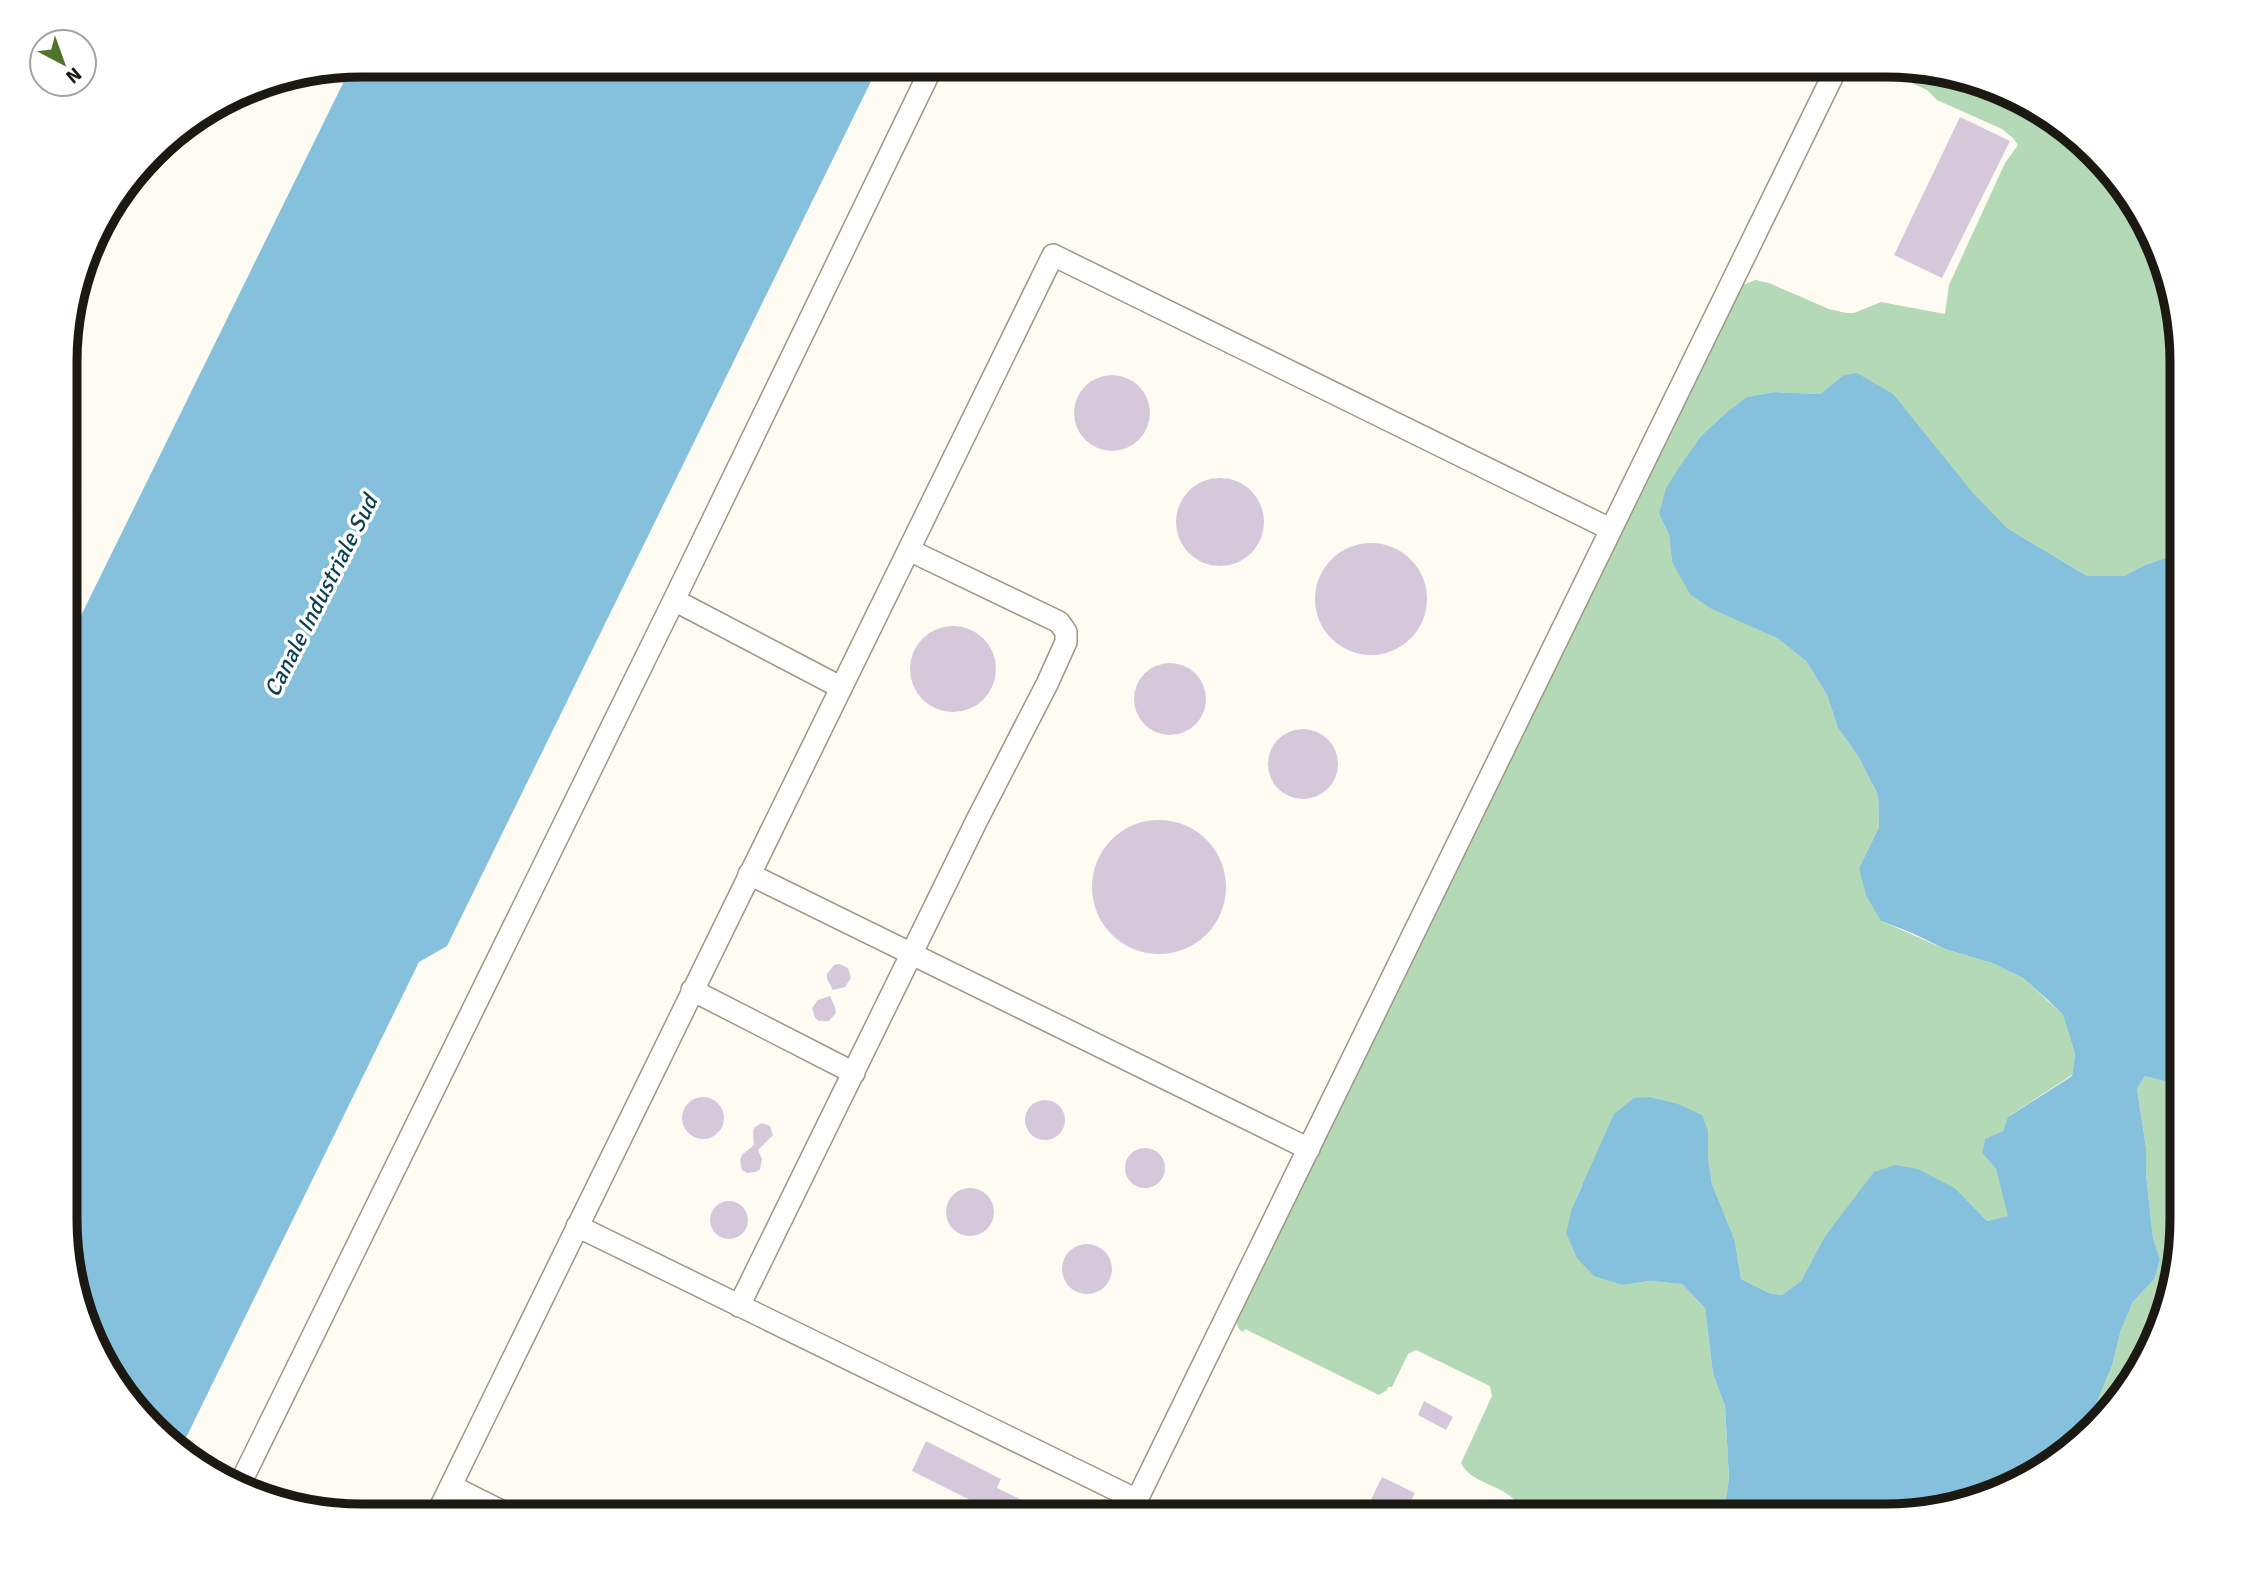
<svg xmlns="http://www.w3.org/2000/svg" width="2247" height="1581" font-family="Signika,sans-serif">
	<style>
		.green { fill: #b4d9b6 }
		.water { fill: #85c1dc }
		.building { fill: #d6c8da }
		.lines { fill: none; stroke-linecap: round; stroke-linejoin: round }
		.minor-casing { stroke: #9f9785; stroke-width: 24 }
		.minor { stroke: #fff; stroke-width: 21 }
		.labels { text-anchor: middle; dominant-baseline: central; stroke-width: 7; stroke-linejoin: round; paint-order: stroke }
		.water-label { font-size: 23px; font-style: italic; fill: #0b3f52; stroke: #fff }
		.rim { fill: none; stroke: #1c1912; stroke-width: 9 }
	</style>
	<rect width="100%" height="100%" fill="#fefbf3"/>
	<path class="green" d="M1872,65H1904L1981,81L2065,126L2151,230L2182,343V552L2145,565L2124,576H2087L2007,528L1844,375L1820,394L1775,392L1748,397L1728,411L1702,435L1659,514L1669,535L1672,562L1751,625L1777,638L1806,661L1827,695L1838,728L1858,756L1878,795L1879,827L1859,868L1881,921L1945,949L1992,963L2023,978L2063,1015L2075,1054L2072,1075L2009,1116L2003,1131L1985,1140L1982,1153L1996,1169L2009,1216L1987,1221L1956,1189L1874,1173L1825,1236L1801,1281L1782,1295L1769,1293L1741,1279L1735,1241L1712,1184L1708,1157V1131L1582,1185L1572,1208L1623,1285L1650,1281L1682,1284L1705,1308L1713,1374L1725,1406L1729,1479L1723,1516H1517L1519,1507C1508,1484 1472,1486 1461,1463L1492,1396L1490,1386L1416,1350L1408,1354L1392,1387H1388L1387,1390L1379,1395L1245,1329L1243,1332C1237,1329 1237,1324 1237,1319L1740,286L1755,280L1769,283L1829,309L1846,313H1854L1881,302L1945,314L1949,285L2005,163L2018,145L2013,138L2002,129L1937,100L1927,90Z
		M2145,1076L2182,1086V1238L2166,1315L2121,1399L2086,1428L2112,1366L2121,1330L2133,1302L2155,1278L2160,1259L2153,1238L2146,1174V1147L2137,1089Z"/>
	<path class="water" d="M362,65H879L447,946L419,962L179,1452L105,1368L67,1257V644L351,67Z
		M1857,373L1893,394L1973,493L2007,528L2087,576H2124L2145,565L2182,552V1086L2145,1076L2137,1089L2146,1147V1174L2153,1238L2160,1259L2155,1278L2133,1302L2121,1330L2112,1366L2086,1428L2017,1485L1885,1516H1723L1729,1479L1725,1406L1713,1374L1705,1308L1682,1284L1650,1281L1623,1285L1594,1276L1577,1258L1566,1233L1572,1208L1614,1114L1634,1098L1649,1097L1678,1104L1702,1115L1708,1131V1157L1712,1184L1735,1241L1741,1279L1769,1293L1782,1295L1801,1281L1825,1236L1874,1172L1895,1165L1918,1169L1956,1189L1987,1221L2008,1216L1996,1169L1982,1153L1985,1139L2003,1131L2008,1117L2072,1076L2075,1054L2063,1015L2049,1001L2023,978L1992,963L1945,949L1912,933L1881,921L1866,895L1859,868L1879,827L1878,795L1858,756L1838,728L1827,695L1806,661L1777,638L1710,608L1690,594L1672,562L1669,535L1659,514L1666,488L1680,466L1702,435L1728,411L1747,397L1775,392L1820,394L1844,375Z"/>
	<path class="building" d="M1960,117L2010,141L1942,278L1894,255Z
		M1074 413a38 38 0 1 1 76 0a38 38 0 1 1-76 0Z
		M1176 522a44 44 0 1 1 88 0a44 44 0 1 1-88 0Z
		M1315 599a56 56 0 1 1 112 0a56 56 0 1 1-112 0Z
		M910 669a43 43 0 1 1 86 0a43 43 0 1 1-86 0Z
		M1134 699a36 36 0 1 1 72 0a36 36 0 1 1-72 0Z
		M1268 764a35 35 0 1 1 70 0a35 35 0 1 1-70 0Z
		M1092 887a67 67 0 1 1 134 0a67 67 0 1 1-134 0Z
		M839,964L848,968L851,978L845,987L833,990L827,979V974L834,965Z
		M830,996L835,1007L836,1013L829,1021H819L815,1018L812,1008L818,1000Z
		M682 1118a21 21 0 1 1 42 0a21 21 0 1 1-42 0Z
		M1025 1120a20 20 0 1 1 40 0a20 20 0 1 1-40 0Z
		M762,1123L770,1126L773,1135L758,1150L762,1159L760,1169L756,1172L747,1173L742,1170L740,1160L742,1155L754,1145L753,1131L755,1127Z
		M1125 1168a20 20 0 1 1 40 0a20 20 0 1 1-40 0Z
		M946 1212a24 24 0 1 1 48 0a24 24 0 1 1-48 0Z
		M710 1220a19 19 0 1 1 38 0a19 19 0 1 1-38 0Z
		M1062 1269a25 25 0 1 1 50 0a25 25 0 1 1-50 0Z
		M1424,1401L1453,1417L1446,1430L1418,1415Z
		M926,1441L1001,1479L997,1488L1028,1503L1021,1516H1002L912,1471Z
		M1382,1477L1415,1493L1403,1516H1363Z"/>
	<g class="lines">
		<g class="minor-casing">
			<path id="minor" d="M674,600L840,687
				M749,874L1309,1149
				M692,990L854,1073
				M577,1226L1137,1500
				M739,1306L977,820L1047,684L1066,642V632L1059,622L909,550
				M239,1486L674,600L933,65
				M451,1486L511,1516
				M436,1516L1053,255L1610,529
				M1129,1516L1838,65"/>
		</g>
		<use href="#minor" class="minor"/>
	</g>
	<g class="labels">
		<g class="water-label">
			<text transform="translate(321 596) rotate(-63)">Canale Industriale Sud</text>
		</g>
	</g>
	<path d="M0 0H2247V1581H0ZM362 77H1885A285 285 0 0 1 2170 362V1219A285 285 0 0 1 1885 1504H362A285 285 0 0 1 77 1219V362A285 285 0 0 1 362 77Z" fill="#fff" fill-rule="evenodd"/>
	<path class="rim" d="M362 77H1885A285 285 0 0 1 2170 362V1219A285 285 0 0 1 1885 1504H362A285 285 0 0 1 77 1219V362A285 285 0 0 1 362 77Z"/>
	<g transform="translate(63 63) rotate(139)"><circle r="33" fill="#ffffff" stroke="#a4a3a0" stroke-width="2"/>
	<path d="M0-5L12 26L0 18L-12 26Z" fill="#51742c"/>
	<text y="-10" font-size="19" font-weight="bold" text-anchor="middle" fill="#1c1912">N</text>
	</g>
</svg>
